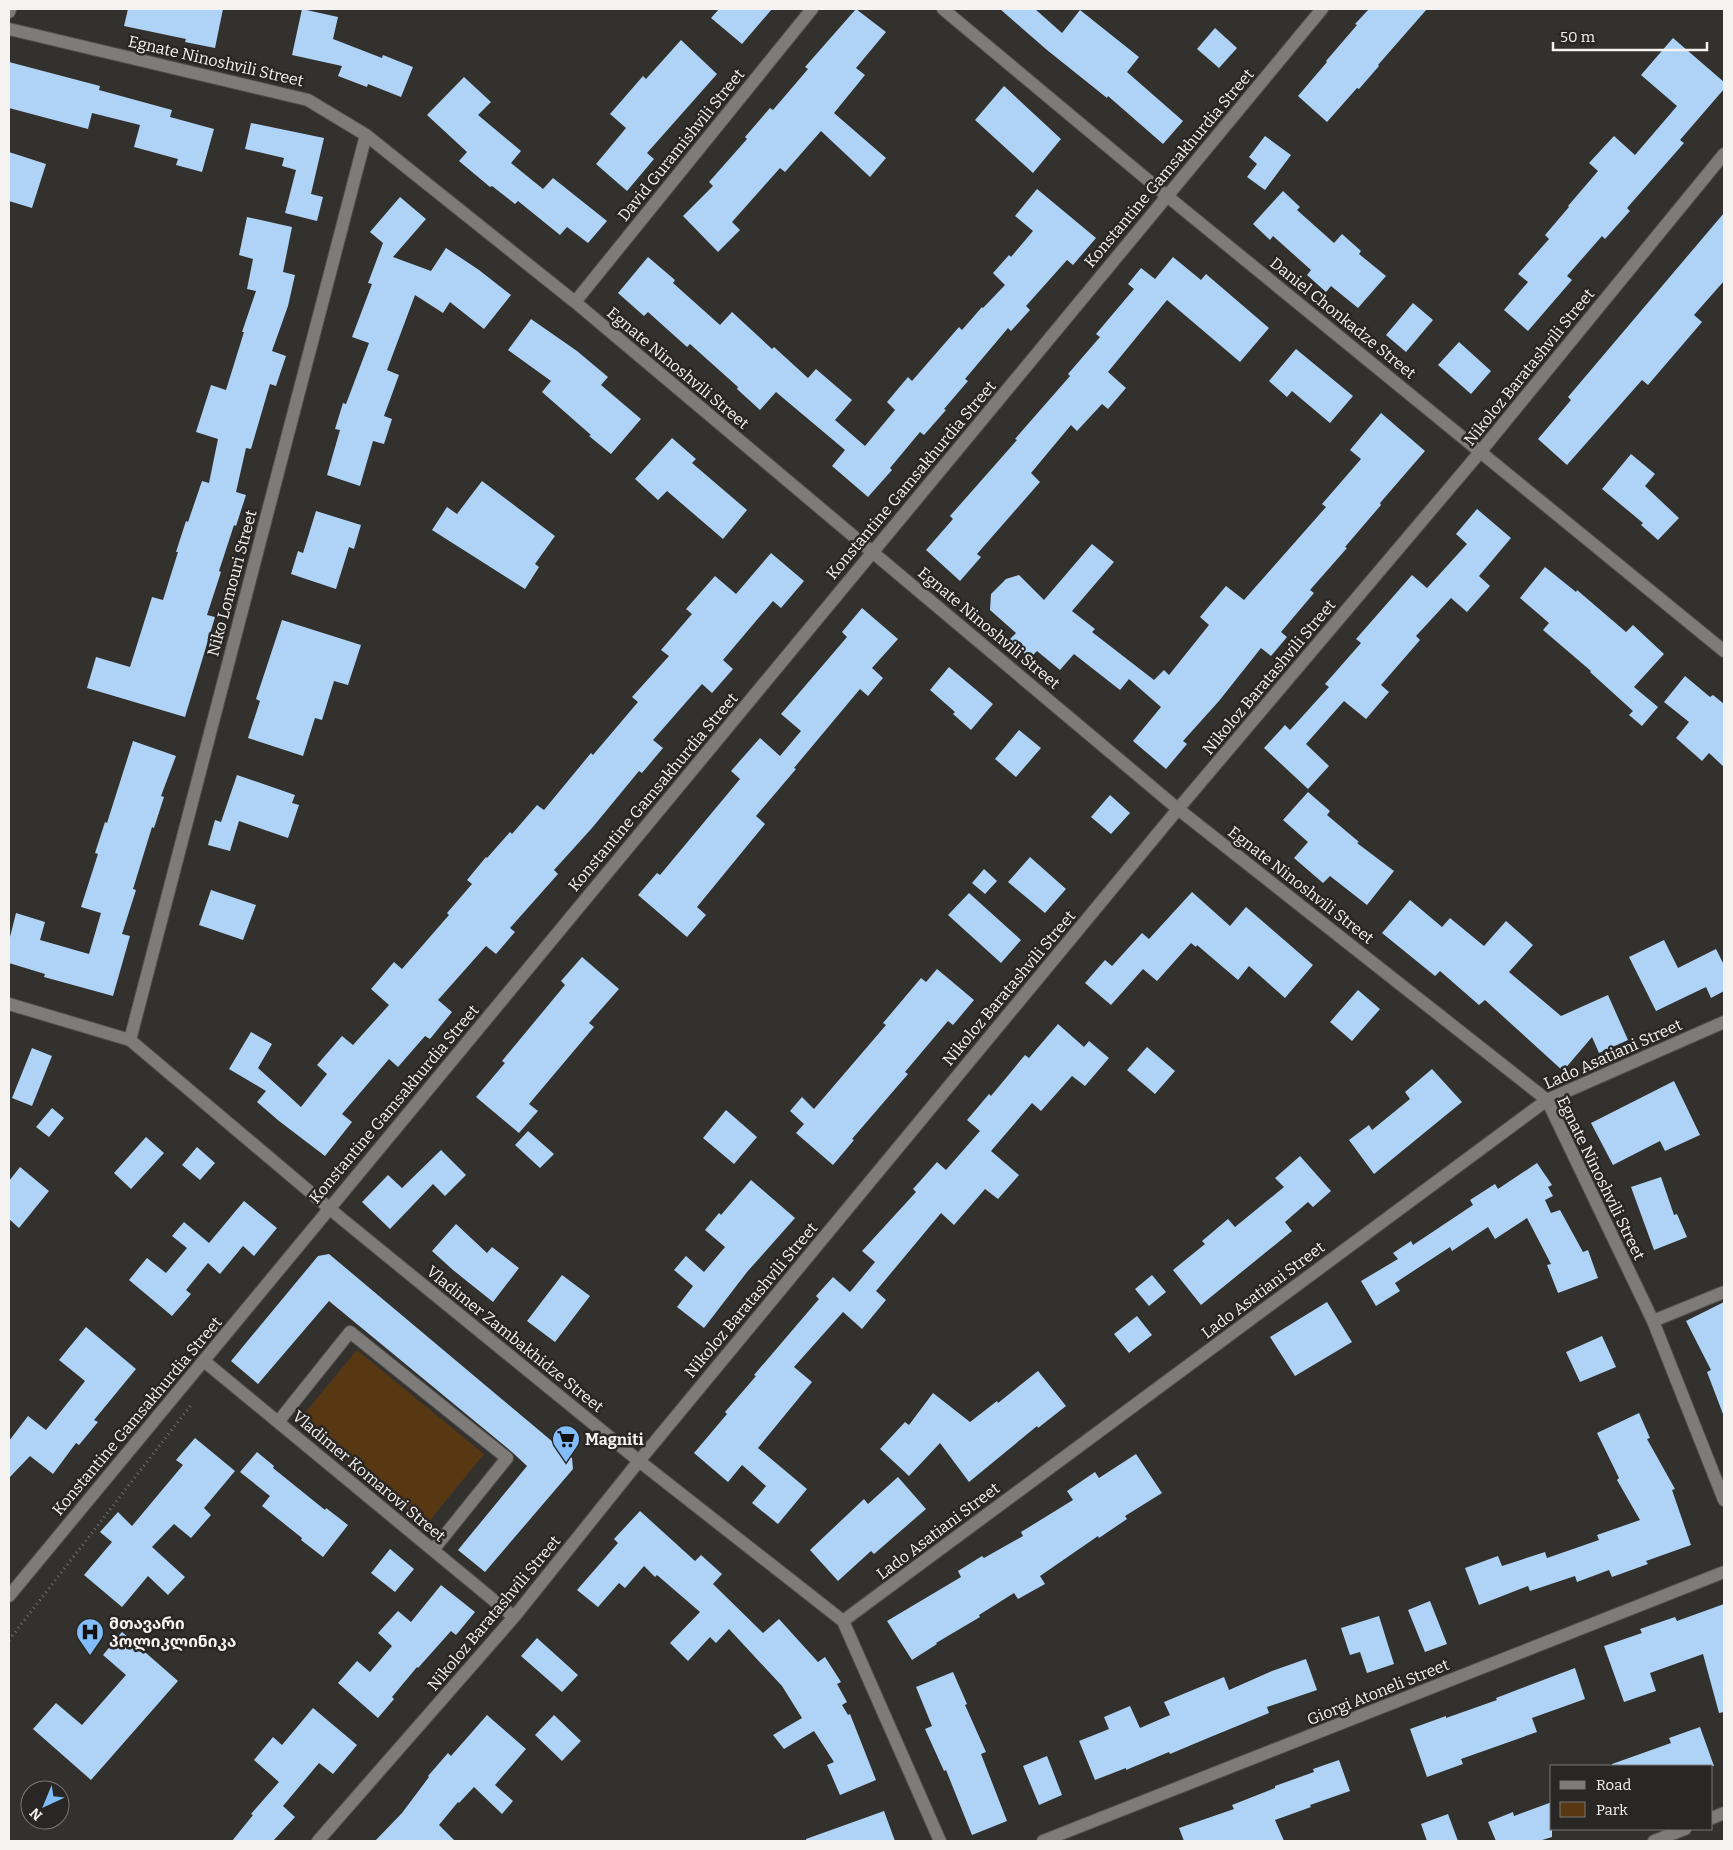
<svg xmlns="http://www.w3.org/2000/svg" width="1733" height="1850" font-family="Bitter,'Noto Sans Georgian',serif">
	<style>
		.green { fill: #583713 }
		.building { fill: #afd3f7 }
		.lines { fill: none; stroke-linecap: round; stroke-linejoin: round }
		.minor-casing { stroke: #52504d; stroke-width: 14 }
		.path { stroke: #73716e; stroke-width: 3; stroke-dasharray: 1 4; stroke-linecap: butt }
		.minor { stroke: #7e7c7b; stroke-width: 12 }
		.labels { text-anchor: middle; dominant-baseline: central; stroke-width: 5; stroke-linejoin: round; paint-order: stroke }
		.street-label { font-size: 16px; fill: #f5f3f1; stroke: #292725 }
		.poi-label { font-size: 16px; font-weight: bold; fill: #f5f3f1; stroke: #292725; text-anchor: start }
	</style>
	<rect width="100%" height="100%" fill="#33312e"/>
	<path class="green" d="M357,1350L484,1454L426,1525L299,1420Z"/>
	<path class="building" d="M128,9H223L215,48L185,42L186,39L124,26Z
		M302,9L338,17L333,39L382,58L383,55L413,67L401,97L368,84L367,87L338,76L342,66L292,55Z
		M719,9H772L742,44L711,18Z
		M856,9L886,32L856,68L865,75L834,113L886,158L870,177L821,131L785,172L780,168L732,222L740,230L718,252L683,216L713,186L709,182L747,139L745,137L770,108L773,110L808,69L805,67Z
		M1000,9H1035L1062,33L1080,10L1139,57L1127,72L1183,121L1163,144L1108,96L1107,98L1047,50Z
		M1369,9H1427L1378,65L1379,66L1359,89L1357,88L1327,122L1298,96L1327,62L1326,61L1357,25L1355,24Z
		M1215,28L1237,48L1219,68L1197,49Z
		M1673,38L1724,82V89L1680,140L1684,143L1627,208L1630,211L1605,239L1602,236L1567,276L1572,280L1528,331L1504,310L1528,282L1518,274L1549,239L1545,235L1569,207L1568,206L1598,171L1589,163L1614,136L1635,155L1677,106L1641,75Z
		M681,40L717,74L647,153L654,159L627,191L596,164L626,128L610,114L643,76L646,79Z
		M9,62L100,86L99,90L172,110L170,117L214,129L202,172L176,165L178,159L134,147L140,125L92,113L88,129L9,108Z
		M464,77L491,102L478,115L521,151L511,163L543,189L553,178L607,221L588,243L567,227L560,235L518,201L515,204L492,186L490,187L459,161L467,152L427,115Z
		M1004,86L1061,139L1033,173L975,120Z
		M251,123L324,138L311,194L323,197L317,221L285,213L296,170L282,166L284,158L245,149Z
		M1265,136L1291,155L1265,190L1247,177L1257,164L1249,157Z
		M9,152L46,164L32,208L9,201Z
		M1037,189L1096,238L1073,265L1067,260L1026,306L1030,310L1011,331L1008,328L965,379L968,381L944,409L946,410L924,435L920,432L890,468L892,470L868,497L832,466L845,450L776,392L760,410L737,389L738,387L690,344L687,347L648,312L644,316L618,293L648,257L675,280L673,283L720,325L732,312L772,349L774,347L808,378L816,369L852,400L835,420L865,446L895,410L887,402L908,377L912,381L959,327L962,330L982,307L983,308L1005,285L993,273L1009,255L1011,257L1033,231L1015,216Z
		M1283,191L1300,207L1297,210L1334,243L1342,234L1361,251L1359,254L1386,276L1358,308L1331,286L1326,292L1307,275L1311,270L1273,236L1270,240L1253,224Z
		M400,197L426,219L393,257L431,271L446,248L479,270L511,295L484,329L450,302L443,313L415,295L387,370L399,375L384,416L392,419L384,444L373,441L360,486L327,475L340,430L335,429L343,403L346,404L369,343L352,337L372,284L368,283L383,243L370,232Z
		M1724,213V281L1694,315L1702,322L1648,385L1642,380L1567,465L1538,439L1571,400L1568,397Z
		M247,217L292,227L283,272L295,275L288,306L272,351L286,356L276,386L270,384L251,449L246,448L236,492L246,495L236,526L234,525L219,571L221,572L207,615L215,617L185,717L87,688L96,657L130,667L152,597L163,600L178,552H176L186,521L188,522L202,481L209,483L218,439L196,432L211,385L226,390L244,332H242L256,291L247,289L253,259L239,255Z
		M1173,257L1201,280L1206,274L1269,328L1240,362L1167,300L1108,372L1126,388L1108,409L1102,404L1077,431L1071,425L1031,473L1040,482L977,554L981,557L960,581L926,550L953,519L950,516L1017,440L1015,439L1070,376L1068,374L1100,337L1096,334L1134,289L1128,284L1141,268L1155,279Z
		M1413,303L1433,320L1406,352L1386,335Z
		M531,319L577,351L608,377L601,385L641,419L611,454L589,436L591,435L542,392L551,381L508,350Z
		M1459,342L1491,371L1471,394L1438,365Z
		M1296,349L1353,396L1330,423L1292,391L1287,397L1269,381Z
		M1381,413L1425,451L1380,503L1381,505L1345,547L1347,548L1310,590L1314,593L1281,632L1287,637L1271,656L1261,648L1219,701L1183,741L1187,744L1166,769L1133,741L1161,707L1129,679L1120,690L1074,654L1060,670L1037,651L1030,658L1009,640L1016,633L990,610L991,594L1006,579L1019,575L1044,600L1092,544L1114,562L1072,611L1095,629L1092,632L1154,680L1164,670L1169,675L1209,625L1200,617L1226,586L1244,600L1326,507L1322,504L1361,459L1350,450Z
		M672,438L696,459L692,463L747,510L723,539L667,491L658,500L635,479Z
		M1631,454L1655,474L1645,486L1679,518L1658,540L1641,525L1643,523L1602,489Z
		M482,481L555,536L535,564L539,567L525,589L432,530L447,507L457,514Z
		M1477,509L1511,538L1479,576L1490,586L1467,612L1451,598L1416,636L1420,640L1381,685L1389,692L1366,719L1344,701L1306,744L1329,766L1308,789L1264,748L1285,725L1290,730L1329,687L1325,684L1361,643L1356,639L1412,575L1427,588L1467,544L1456,534Z
		M316,511L361,525L354,549L349,547L336,589L291,574L298,551L303,553Z
		M771,553L804,581L781,608L773,601L723,660L733,669L712,693L702,684L653,740L663,748L642,773L639,771L592,828L554,870L558,874L510,928L515,932L496,954L486,946L438,1000L452,1012L430,1039L425,1036L398,1067L389,1059L342,1114L352,1122L325,1156L279,1121L257,1102L266,1091L229,1069L251,1032L272,1044L258,1068L301,1107L327,1074L317,1065L342,1036L353,1045L389,1005L371,989L394,962L402,969L449,915L447,913L472,884L467,880L486,857L487,858L510,832L512,834L537,805L544,810L591,753L593,755L638,702L632,697L669,656L661,650L692,614L686,609L715,576L736,594Z
		M1545,567L1576,592L1577,590L1626,632L1633,625L1664,654L1634,687L1658,707L1642,726L1629,715L1633,711L1590,672L1591,671L1543,630L1549,623L1520,598Z
		M862,608L898,639L872,668L883,678L868,696L860,689L794,768L796,769L756,816L765,824L697,907L706,915L687,937L638,895L657,873L660,875L740,779L731,771L760,738L780,756L801,731L781,714L847,637L842,632Z
		M282,620L361,645L348,685L334,681L322,720L315,718L303,756L248,738L260,701L256,699Z
		M949,667L993,704L971,730L953,714L955,712L930,690Z
		M1685,676L1710,697L1713,695L1724,704V767L1709,753L1702,761L1676,738L1689,722L1664,702Z
		M1019,730L1041,748L1016,777L995,759Z
		M133,741L176,756L161,796L164,797L154,828L152,827L133,889L136,890L122,934L130,936L113,996L44,977L45,974L9,963V941L16,913L45,922L40,940L89,954L101,913L81,907L98,854L95,853L105,822L107,823Z
		M237,775L295,795L292,803L299,805L288,838L239,821L230,851L208,845L215,820L221,822Z
		M1308,792L1330,811L1327,815L1359,842L1357,843L1394,871L1367,905L1330,876L1323,883L1294,858L1308,842L1283,820Z
		M1110,795L1130,813L1111,834L1091,817Z
		M1030,857L1066,889L1045,913L1008,882Z
		M984,869L997,881L985,894L972,883Z
		M211,890L256,905L243,940L199,925Z
		M1192,892L1230,926L1246,907L1313,965L1285,998L1249,966L1238,980L1197,945L1196,947L1191,943L1157,981L1143,969L1111,1005L1085,983L1105,960L1112,966L1142,933L1149,939Z
		M969,893L1021,940L1001,963L948,915Z
		M1410,900L1442,927L1450,918L1484,946L1506,921L1533,945L1509,972L1561,1016L1608,995L1628,1040L1599,1053L1592,1037L1563,1071L1485,1000L1479,1005L1440,971L1435,976L1382,933Z
		M1664,940L1678,968L1716,949L1724,965V991L1711,998L1706,987L1656,1011L1629,957Z
		M582,957L619,989L589,1023L594,1027L529,1104L538,1111L519,1133L476,1097L505,1063L502,1061L565,985L561,981Z
		M937,969L974,1000L953,1025L948,1021L905,1072L908,1074L852,1139L854,1140L833,1165L796,1133L804,1124L790,1111L802,1097L814,1109L886,1025L883,1023L921,978L926,982Z
		M1358,990L1380,1009L1352,1041L1330,1022Z
		M1058,1024L1084,1047L1089,1041L1109,1058L1085,1086L1072,1076L1041,1111L1032,1103L991,1151L1019,1175L998,1199L985,1189L954,1225L941,1213L876,1291L886,1300L862,1329L843,1312L794,1367L812,1382L758,1448L807,1489L778,1524L752,1503L766,1486L742,1465L728,1482L694,1453L727,1414L725,1412L756,1376L754,1375L819,1299L816,1296L833,1277L850,1292L875,1262L862,1251L916,1192L913,1189L937,1162L946,1170L980,1131L967,1120L989,1094L991,1096L1025,1055L1029,1058Z
		M1147,1047L1175,1071L1155,1094L1127,1070Z
		M32,1048L52,1056L32,1106L12,1098Z
		M1432,1069L1462,1102L1374,1174L1349,1140L1369,1125L1372,1130L1410,1099L1405,1092Z
		M1674,1081L1700,1135L1665,1151L1660,1141L1613,1165L1591,1123Z
		M52,1108L64,1118L49,1137L36,1127Z
		M726,1110L757,1137L734,1164L703,1138Z
		M528,1131L554,1154L540,1168L515,1145Z
		M146,1137L164,1153L131,1189L114,1173Z
		M197,1147L215,1163L200,1180L182,1165Z
		M441,1150L466,1175L445,1196L433,1184L390,1229L362,1202L388,1175L402,1188Z
		M1300,1156L1331,1191L1313,1207L1308,1202L1285,1222L1292,1231L1201,1305L1173,1270L1205,1244L1202,1241L1228,1219L1235,1227L1284,1187L1275,1178Z
		M1537,1163L1552,1185L1548,1187L1553,1196L1545,1200L1551,1213L1560,1210L1583,1252L1588,1250L1598,1278L1558,1293L1547,1265L1551,1264L1527,1218L1495,1239L1488,1227L1452,1251L1450,1247L1395,1283L1400,1291L1376,1306L1361,1281L1398,1259L1393,1253L1411,1241L1413,1245L1473,1205L1470,1200L1495,1184L1498,1189Z
		M20,1167L49,1191L19,1228L9,1219V1181Z
		M1661,1177L1674,1215L1677,1214L1687,1237L1654,1250L1631,1187Z
		M751,1180L795,1218L747,1272L704,1328L677,1307L693,1286L674,1270L686,1256L704,1272L725,1247L705,1230L719,1213L721,1215Z
		M244,1201L277,1228L254,1256L243,1246L220,1274L208,1263L186,1290L191,1294L172,1316L129,1280L147,1258L166,1273L187,1248L172,1236L184,1222L209,1243Z
		M456,1224L487,1253L492,1247L519,1268L493,1302L453,1270L432,1251Z
		M329,1254L572,1458L573,1469L485,1572L458,1550L527,1466L512,1452L329,1301L258,1384L231,1361L318,1256Z
		M562,1275L590,1296L555,1342L527,1321Z
		M1152,1275L1166,1292L1149,1306L1135,1289Z
		M1327,1302L1352,1342L1295,1376L1270,1337Z
		M1724,1302V1414H1723L1707,1372L1711,1370L1686,1321Z
		M1137,1316L1152,1335L1129,1353L1114,1334Z
		M86,1327L136,1369L94,1420L98,1422L79,1445L76,1443L53,1474L30,1456L9,1478V1441L28,1416L46,1430L85,1381L59,1360Z
		M1602,1336L1616,1367L1580,1382L1566,1352Z
		M1038,1371L1066,1406L1038,1428L1037,1426L969,1482L940,1443L909,1476L880,1449L905,1422L909,1425L933,1393L970,1422L997,1401L998,1403Z
		M1639,1413L1650,1438L1647,1439L1675,1489L1672,1490L1691,1545L1646,1561L1648,1564L1612,1577L1609,1570L1577,1582L1575,1576L1530,1591L1528,1586L1479,1605L1465,1568L1498,1556L1502,1566L1545,1552L1547,1558L1599,1540L1597,1535L1640,1520L1617,1480L1619,1478L1597,1433Z
		M195,1438L235,1471L204,1508L211,1515L191,1538L174,1524L152,1547L185,1577L168,1595L148,1576L122,1607L84,1575L112,1542L100,1532L118,1512L132,1526L183,1465L176,1460Z
		M257,1452L274,1466L273,1468L325,1510L326,1508L348,1525L323,1557L301,1540L302,1538L262,1506L270,1496L240,1472Z
		M1136,1454L1162,1493L1125,1516L1127,1519L1099,1538L1098,1536L1040,1576L1045,1584L1018,1599L1014,1593L979,1615L980,1617L936,1643L937,1644L912,1660L887,1621L961,1577L958,1571L982,1556L984,1558L1023,1536L1021,1532L1073,1500L1067,1491L1095,1472L1099,1478Z
		M898,1477L926,1509L874,1554L871,1551L838,1581L810,1550L864,1499L868,1504Z
		M640,1511L695,1561L701,1555L722,1574L713,1584L763,1633L779,1619L818,1662L825,1657L841,1682L837,1684L847,1702L842,1705L848,1715L850,1714L876,1780L840,1795L827,1765L834,1762L814,1731L784,1749L773,1735L802,1718L782,1686L729,1629L716,1643L710,1637L688,1661L670,1643L700,1612L657,1575L655,1577L644,1566L625,1588L619,1583L598,1607L577,1590L618,1543L614,1539Z
		M390,1549L414,1569L395,1592L371,1573Z
		M441,1585L475,1612L456,1635L451,1631L418,1668L417,1667L392,1697L394,1699L378,1718L338,1683L357,1661L370,1672L392,1646L378,1633L398,1611L411,1622Z
		M1430,1601L1447,1644L1425,1652L1408,1610Z
		M1724,1604V1712L1719,1713L1703,1654L1650,1673L1656,1691L1624,1702L1604,1646L1642,1633L1640,1629L1675,1617L1677,1621Z
		M1379,1616L1394,1664L1367,1673L1360,1652L1350,1655L1341,1628Z
		M122,1632L178,1681L91,1780L33,1729L56,1703L82,1725L126,1675L103,1655Z
		M537,1638L578,1675L562,1692L521,1656Z
		M1306,1659L1317,1690L1267,1707L1269,1713L1208,1738L1170,1754L1169,1752L1126,1770V1768L1095,1780L1079,1741L1109,1729L1104,1717L1130,1706L1140,1728L1170,1715L1164,1702L1224,1677L1229,1690L1272,1671Z
		M1575,1668L1585,1699L1532,1718L1537,1732L1461,1759L1463,1764L1427,1777L1410,1729L1446,1716V1718L1497,1700L1496,1698Z
		M953,1672L967,1704L965,1705L986,1752L981,1754L1007,1821L972,1835L946,1770L944,1771L925,1729L932,1726L916,1687Z
		M313,1708L357,1745L333,1774L319,1763L283,1806L295,1817L273,1841H232L253,1815L251,1814L279,1782L254,1760L273,1737L282,1745Z
		M487,1715L526,1749L495,1785L513,1801L502,1814L474,1787L459,1803L458,1802L439,1825L455,1841H375L402,1813L429,1777L428,1776L448,1753L451,1756Z
		M554,1715L581,1741L562,1761L535,1735Z
		M1700,1727L1714,1766H1612V1764L1671,1743L1669,1738Z
		M1047,1756L1062,1795L1039,1805L1023,1766Z
		M1339,1760L1350,1791L1310,1805L1311,1807L1275,1820L1284,1841H1184L1179,1828L1234,1809L1232,1805L1275,1788V1786L1314,1772L1313,1769Z
		M1552,1802V1837L1539,1841H1496L1488,1822L1513,1812L1514,1816Z
		M884,1811L895,1841H806V1839Z
		M1448,1814L1458,1841H1427L1421,1824Z"/>
	<g class="lines">
		<g class="minor-casing">
			<path id="minor" d="M943,9L1167,196L1724,651
				M9,12L10,9
				M9,29L308,100L366,135L575,302L1178,809L1547,1100L1653,1321L1724,1500
				M575,302L812,9
				M9,1004L130,1040L342,1219L639,1461L843,1621L940,1841
				M130,1040L366,135
				M1653,1321L1724,1292
				M204,1361L514,1617
				M278,1422L350,1332L507,1458L433,1550
				M9,1596L1322,9
				M843,1621L1547,1100L1724,1022
				M1712,1818L1724,1813
				M318,1841L514,1617L639,1461L1178,809L1481,451L1724,154
				M1043,1841L1724,1572
				M1654,1841L1685,1829"/>
		</g>
		<path class="path" d="M9,1640L191,1405"/>
		<use href="#minor" class="minor"/>
	</g>
	<defs>
		<g id="supermarket-pin" transform="scale(1.4375)"><path d="M0 17L-7.5 6A9.5 9.5 0 1 1 7.5 6Z" fill="#80bdfa" stroke="#292725"/><path d="M-6-5.5h2.5l.6 2H6L4.5 2H-2.5L-4.4-4H-6ZM-1.5 3.2a1.3 1.3 0 1 0 .1 0ZM3 3.2a1.3 1.3 0 1 0 .1 0Z" fill="#111"/></g>
		<g id="hospital-pin" transform="scale(1.4375)"><path d="M0 17L-7.5 6A9.5 9.5 0 1 1 7.5 6Z" fill="#80bdfa" stroke="#292725"/><path d="M-5-5h3v3.5h4V-5h3V5h-3V1.5h-4V5h-3Z" fill="#111"/></g>
	</defs>
	<g fill-rule="evenodd">
		<use href="#supermarket-pin" x="566" y="1439"/>
		<use href="#hospital-pin" x="90" y="1632"/>
	</g>
	<g class="labels">
		<g class="street-label">
			<text transform="translate(216 61) rotate(13)">Egnate Ninoshvili Street</text>
			<text transform="translate(681 145) rotate(-51)">David Guramishvili Street</text>
			<text transform="translate(1169 168) rotate(-50)">Konstantine Gamsakhurdia Street</text>
			<text transform="translate(1343 318) rotate(39)">Daniel Chonkadze Street</text>
			<text transform="translate(1529 367) rotate(-51)">Nikoloz Baratashvili Street</text>
			<text transform="translate(678 368) rotate(40)">Egnate Ninoshvili Street</text>
			<text transform="translate(911 480) rotate(-50)">Konstantine Gamsakhurdia Street</text>
			<text transform="translate(232 583) rotate(-75)">Niko Lomouri Street</text>
			<text transform="translate(989 628) rotate(40)">Egnate Ninoshvili Street</text>
			<text transform="translate(1269 677) rotate(-50)">Nikoloz Baratashvili Street</text>
			<text transform="translate(653 792) rotate(-50)">Konstantine Gamsakhurdia Street</text>
			<text transform="translate(1301 885) rotate(38)">Egnate Ninoshvili Street</text>
			<text transform="translate(1009 988) rotate(-50)">Nikoloz Baratashvili Street</text>
			<text transform="translate(1613 1054) rotate(-24)">Lado Asatiani Street</text>
			<text transform="translate(394 1104) rotate(-50)">Konstantine Gamsakhurdia Street</text>
			<text transform="translate(1601 1178) rotate(64)">Egnate Ninoshvili Street</text>
			<text transform="translate(1263 1290) rotate(-37)">Lado Asatiani Street</text>
			<text transform="translate(751 1300) rotate(-50)">Nikoloz Baratashvili Street</text>
			<text transform="translate(515 1339) rotate(39)">Vladimer Zambakhidze Street</text>
			<text transform="translate(137 1416) rotate(-50)">Konstantine Gamsakhurdia Street</text>
			<text transform="translate(369 1476) rotate(40)">Vladimer Komarovi Street</text>
			<text transform="translate(938 1531) rotate(-37)">Lado Asatiani Street</text>
			<text transform="translate(494 1613) rotate(-50)">Nikoloz Baratashvili Street</text>
			<text transform="translate(1378 1692) rotate(-22)">Giorgi Atoneli Street</text>
		</g>
		<g class="poi-label">
			<text x="585" y="1439">Magniti</text>
			<text x="109" y="1623">მთავარი<tspan x="109" dy="18">პოლიკლინიკა</tspan></text>
		</g>
	</g>
	<rect width="1733" height="1850" fill="none" stroke="#f5f3f1" stroke-width="20"/>
	<rect x="1550" y="1765" width="162" height="65" fill="#292725" stroke="#7b7977"/>
	<rect x="1560" y="1781" width="25" height="8" fill="#7e7c7b" stroke="#7b7977"/>
	<text x="1596" y="1790" font-size="15" fill="#f5f3f1">Road</text>
	<rect x="1560" y="1802" width="25" height="15" fill="#583713" stroke="#7b7977"/>
	<text x="1596" y="1815" font-size="15" fill="#f5f3f1">Park</text>
	<g transform="translate(45 1805) rotate(224)"><circle r="24" fill="#292725" stroke="#7b7977"/>
	<path d="M0-4L9 19L0 12L-9 19Z" fill="#80bdfa"/>
	<text y="-8" font-size="14" font-weight="bold" text-anchor="middle" fill="#f5f3f1">N</text>
	</g>
	<path d="M1553 42v8h154v-8" fill="none" stroke="#f5f3f1" stroke-width="2.5"/>
	<text x="1560" y="42" font-size="15" fill="#f5f3f1" stroke="#292725" stroke-width="4" paint-order="stroke">50 m</text>
</svg>
